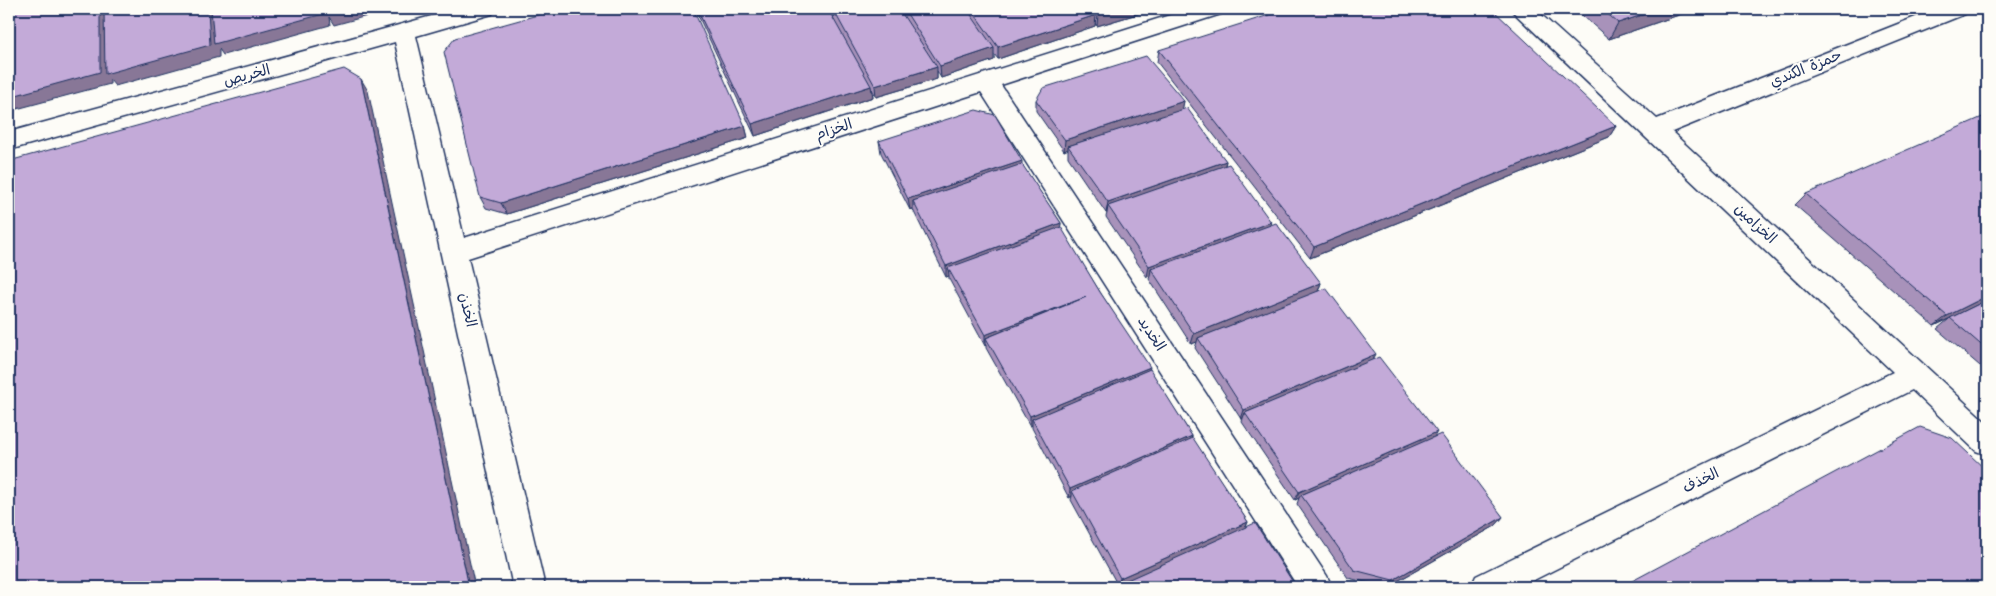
<svg xmlns="http://www.w3.org/2000/svg" width="1996" height="596" font-family="Kalam,'Playpen Sans Arabic',sans-serif">
	<style>
		.lines { fill: none; stroke-linecap: round; stroke-linejoin: round }
		.street-casing { stroke: #1b2f5e; stroke-width: 3 }
		.street { fill: #fdfcf7; fill-rule: evenodd }
		.wall { fill: #a892ba; stroke: #1b2f5e }
		.shaded-wall { fill: #887797; stroke: #1b2f5e }
		.building { fill: #c3aad8; stroke: #1b2f5e }
		.labels { text-anchor: middle; dominant-baseline: central; stroke-width: 4; stroke-linejoin: round; paint-order: stroke }
		.street-label { font-size: 15px; fill: #1b2f5e; stroke: #fdfcf7 }
	</style>
	<rect width="100%" height="100%" fill="#fdfcf7"/>
	<filter id="ink" filterUnits="userSpaceOnUse"><feTurbulence type="fractalNoise" baseFrequency=".02" numOctaves="2"/><feDisplacementMap in="SourceGraphic" scale="10" xChannelSelector="R" yChannelSelector="G"/><feConvolveMatrix kernelMatrix="1 2 1 2 8 2 1 2 1" color-interpolation-filters="sRGB"/></filter>
	<g filter="url(#ink)">
		<g class="lines">
			<g class="street-casing">
				<path id="street" d="M457,9H495L492,14L416,36L464,238L1189,9H1224L1221,14L1001,85L1327,576L1332,587H1298L981,92L468,258L545,587H513L395,42L9,150V132Z
					M1510,9H1535L1657,119L1936,9H1968L1965,14L1672,132L1987,423V455L1976,451L1912,390L1520,587H1471L1476,576L1893,372Z"/>
			</g>
			<use href="#street" class="street"/>
		</g>
		<path class="wall" d="M695,9H828L834,20L833,15L830,9H1154L1097,26L1095,23V26L998,59L994,54V60L941,78L937,71V79L876,97L872,89L873,97L755,136Z
			M1575,9H1696L1609,39Z
			M1159,50L1616,126L1609,137L1310,258L1157,62Z
			M1036,100L1184,101L1182,109L1226,161L1225,166L1270,225L1321,283L1318,291L1433,438L1503,517L1495,526L1387,587L1348,578L1297,504L1299,498L1295,500L1242,422L1243,418L1241,419L1195,348L1197,342L1191,344L1149,279L1150,276L1147,277L1106,217L1107,213H1106L1068,157V149L1064,151L1036,111Z
			M745,126L748,138L507,214L486,208L480,197Z
			M879,141L1022,165L1061,223L1060,228L1100,292L1192,436V438L1248,522L1246,527L1296,587H1115L1116,585L1117,584L1071,500L1072,496L1069,498L1032,428V425L1030,426L986,348V345L985,346L949,279V276L946,277L914,212L913,209L910,210L881,153Z
			M1806,194L1987,300V372L1937,329L1949,319L1934,326L1795,205Z"/>
		<path class="shaded-wall" d="M100,9H393L334,25L329,17L330,25L223,55L219,49V57L115,86L110,80V84L9,111V97Z
			M1116,9H1154L1097,26L1098,14Z
			M1660,9H1696L1609,39L1618,23Z
			M1096,15L1095,26L998,59V47Z
			M994,48V60L941,78L940,66Z
			M937,67V79L876,97L875,86Z
			M361,79L368,91L475,587H469Z
			M871,86L873,97L755,136L752,124Z
			M1184,101L1182,112L1068,146V149L1064,151L1065,140Z
			M745,126L748,138L507,214L501,203Z
			M1616,126L1609,137L1310,258L1314,247Z
			M1022,161V172L913,201V209L910,210L908,199Z
			M1226,161L1223,172L1108,206L1107,213H1106L1108,202Z
			M1271,222L1268,232L1151,269L1150,276L1147,277L1149,266Z
			M1061,223L1060,234L948,268L949,276L946,277V266Z
			M1321,283L1317,294L1198,338L1197,342L1191,344L1194,334Z
			M1987,296V300L1934,326L1947,316Z
			M1086,297L986,338V345L985,346V335Z
			M1376,354L1371,364L1245,413L1243,418L1241,419L1244,410Z
			M1150,367L1148,377L1032,419V425L1030,426V416Z
			M1437,432L1431,442L1301,495L1299,498L1295,500L1299,492Z
			M1192,436L1189,445L1072,491V496L1069,498L1070,489Z
			M1503,517L1495,526L1387,587L1393,580Z
			M1248,522L1244,530L1118,586L1120,578Z"/>
		<path class="building" d="M9,9H100V72L9,97Z
			M104,9H208L210,45L105,74Z
			M211,9H322L323,14L214,44Z
			M326,9H343L327,13Z
			M559,9H693L745,126L501,203L480,197L444,52L455,38Z
			M697,9H828L871,86L752,124Z
			M833,9H899L937,67L875,86Z
			M904,9H967L994,48L940,66Z
			M971,9H1091L1096,15L998,47Z
			M1094,9H1116L1098,14Z
			M1288,9H1492L1616,126L1314,247L1159,50Z
			M1602,9H1660L1618,23Z
			M1146,56L1184,101L1065,140L1036,100L1043,88Z
			M344,69L361,79L469,587H9V161Z
			M1187,108L1226,161L1108,202L1068,146Z
			M976,110L995,115L1022,161L908,199L879,141Z
			M1987,115V296L1947,316L1806,194Z
			M1022,164L1061,223L946,266L913,201Z
			M1229,164L1271,222L1149,266L1108,206Z
			M1276,223L1321,283L1194,334L1151,269Z
			M1061,227L1100,292L1150,367L1030,416L986,338L1086,297L985,335L948,268Z
			M1326,288L1376,354L1244,410L1198,338Z
			M1987,300V350L1950,318Z
			M1379,357L1437,432L1299,492L1245,413Z
			M1150,369L1192,436L1070,489L1032,419Z
			M1920,427L1952,438L1987,471V587H1621Z
			M1441,434L1503,517L1393,580L1354,570L1301,495Z
			M1193,438L1248,522L1120,578L1072,491Z
			M1255,523L1296,587H1117L1116,585Z"/>
	</g>
	<g class="labels">
		<g class="street-label">
			<text transform="translate(1806 69) rotate(-22)">حمزة الكندي</text>
			<text transform="translate(247 76) rotate(-15)">الخريص</text>
			<text transform="translate(834 130) rotate(-18)">الخزام</text>
			<text transform="translate(1755 224) rotate(43)">الخزامين</text>
			<text transform="translate(467 310) rotate(77)">الخذن</text>
			<text transform="translate(1151 334) rotate(57)">الخديد</text>
			<text transform="translate(1701 481) rotate(-26)">الخذف</text>
		</g>
	</g>
	<rect width="1996" height="596" fill="none" stroke="#fdfcf7" stroke-width="30"/>
	<rect x="15" y="15" width="1966" height="566" fill="none" stroke="#1b2f5e" stroke-width="2" filter="url(#ink)"/>
</svg>
